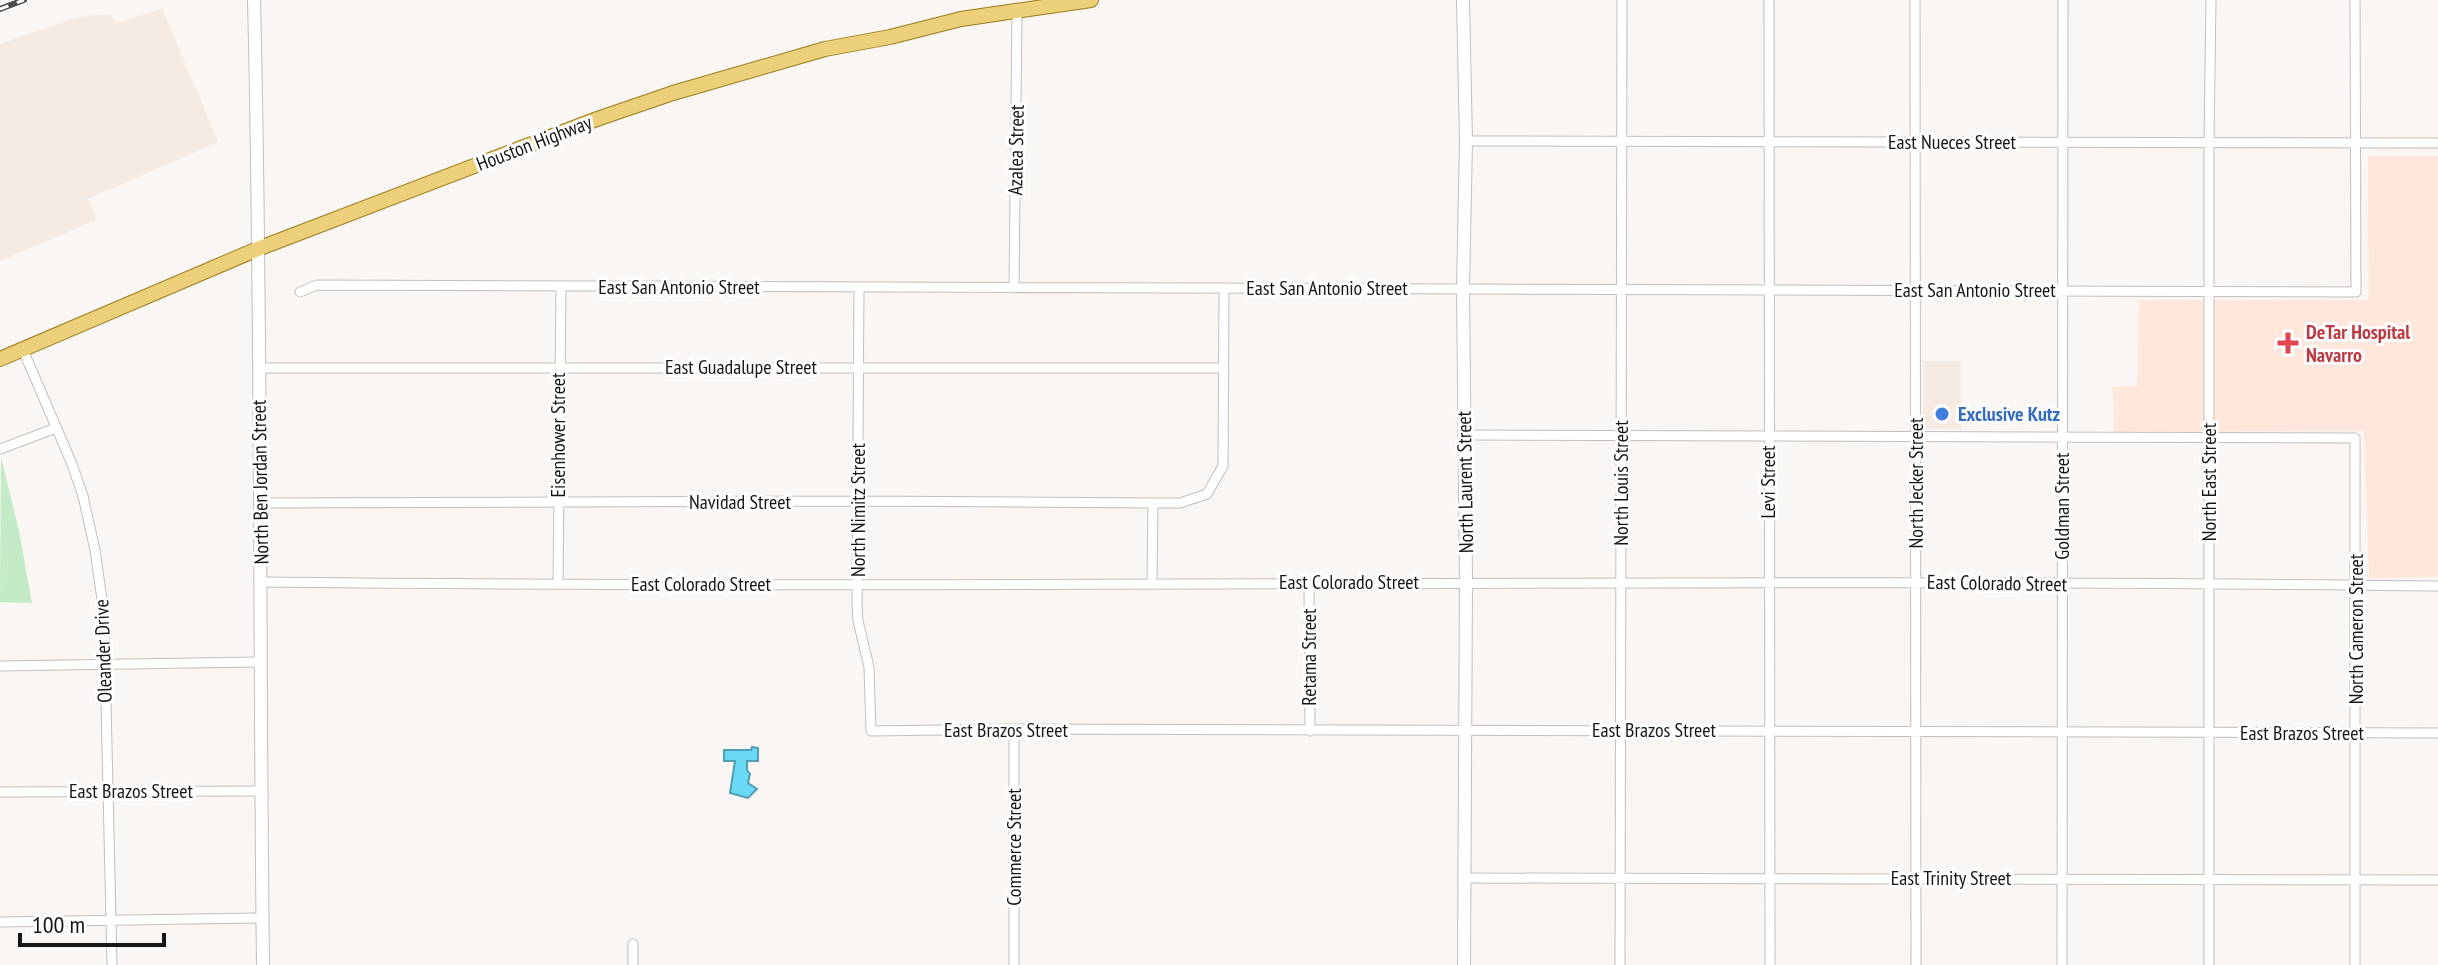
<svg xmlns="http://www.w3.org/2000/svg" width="2438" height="965" font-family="'PT Sans Narrow',sans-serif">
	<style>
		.built { fill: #f5ebe2 }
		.medical { fill: #ffe8db }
		.green { fill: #c3ecc6 }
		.water { fill: #69d9f5; stroke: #509eb2; stroke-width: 2 }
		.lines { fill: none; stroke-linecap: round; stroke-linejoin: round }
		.street-casing { stroke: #c2bfbc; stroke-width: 11 }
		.secondary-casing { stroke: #c2bfbc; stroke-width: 14 }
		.primary-casing { stroke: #9a7b1c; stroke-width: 16 }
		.street { stroke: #fff; stroke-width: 9 }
		.secondary { stroke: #fff; stroke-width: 12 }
		.primary { stroke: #ecd079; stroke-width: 14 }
		.rail-casing { stroke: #4e4c4a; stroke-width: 6 }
		.rail { stroke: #fff; stroke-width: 3; stroke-dasharray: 9; stroke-linecap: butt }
		.health-dot { fill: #e0444e; stroke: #fff; stroke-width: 3 }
		.shop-dot { fill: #3f7fe0; stroke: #fff; stroke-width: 3 }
		.labels { text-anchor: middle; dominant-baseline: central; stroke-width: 6; stroke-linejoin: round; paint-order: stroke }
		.street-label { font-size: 20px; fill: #171615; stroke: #fff }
		.health-label { font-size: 20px; font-weight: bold; fill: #be3a42; stroke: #fff; text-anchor: start }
		.shop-label { font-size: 20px; font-weight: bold; fill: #366cbe; stroke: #fff; text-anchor: start }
	</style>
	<rect width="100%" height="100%" fill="#faf6f3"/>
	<path class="built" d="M162,8L218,142L88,199L96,220L0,261V44L77,17L111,14L116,23Z
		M1923,361H1961V429H1923Z"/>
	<path class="medical" d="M2368,156H2438V577L2369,578L2364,431L2114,432L2113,387L2137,386L2139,300H2369Z"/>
	<path class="green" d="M1,458L19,531L32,603L0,602Z"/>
	<path class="water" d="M752,747L758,748V761H747V770L750,774L748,783L757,789L748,798L730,793L735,761H724V750H751Z"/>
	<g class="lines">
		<g class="street-casing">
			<path id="street" d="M1769,0L1770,965
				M1915,0L1916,965
				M1466,141L2438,143
				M859,288L857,606L858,621L869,667L871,731L1014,729L2438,733
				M1014,288L1017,12
				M300,292L317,285L2356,292L2355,0
				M23,350L72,464L83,496L95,550L104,614L112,965
				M259,368H1224
				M1465,435L2355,438V965
				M0,449L56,428
				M260,503L857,501L1153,503H1180L1207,494L1223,466L1224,288
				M260,582C986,590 1712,577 2438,586
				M1309,583L1310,731
				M558,584L561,286
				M1152,584L1153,503
				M0,666L261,662
				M1014,729V965
				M0,792L262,791
				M1464,878L2438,880
				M0,922L263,918
				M633,944V965
				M1620,965L1622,0
				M2062,965L2063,0
				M2209,965V142L2211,0"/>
		</g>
		<g class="secondary-casing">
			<path id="secondary" d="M254,0C262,322 259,643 263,965
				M1463,0L1466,141L1463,288L1466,582L1464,965"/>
		</g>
		<g class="primary-casing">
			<path id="primary" d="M0,359L260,248L597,119L673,93L825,49L890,37L961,19L1091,0"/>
		</g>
		<use href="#street" class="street"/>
		<use href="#secondary" class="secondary"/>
		<use href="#primary" class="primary"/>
		<g class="rail-casing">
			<path id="rail" d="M0,9L24,0"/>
		</g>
		<use href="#rail" class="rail"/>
	</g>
	<path class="health-dot" d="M2284 331h8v8h8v8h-8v8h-8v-8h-8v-8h8z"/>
	<circle class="shop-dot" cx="1942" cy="414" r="8"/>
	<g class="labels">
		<g class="street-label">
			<text x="1952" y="142">East Nueces Street</text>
			<text transform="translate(534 143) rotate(-21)">Houston Highway</text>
			<text transform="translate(1016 150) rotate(-89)">Azalea Street</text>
			<text x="679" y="287">East San Antonio Street</text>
			<text x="1327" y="288">East San Antonio Street</text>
			<text x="1975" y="290">East San Antonio Street</text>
			<text x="741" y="367">East Guadalupe Street</text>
			<text transform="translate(558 435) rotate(-90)">Eisenhower Street</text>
			<text transform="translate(260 482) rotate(-91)">North Ben Jordan Street</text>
			<text transform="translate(1465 482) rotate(-91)">North Laurent Street</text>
			<text transform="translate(1768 482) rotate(-90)">Levi Street</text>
			<text transform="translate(2209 482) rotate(-90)">North East Street</text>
			<text transform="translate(1621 483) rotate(-90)">North Louis Street</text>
			<text transform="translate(1916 483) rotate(-90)">North Jecker Street</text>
			<text x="740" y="502">Navidad Street</text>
			<text transform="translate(2062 506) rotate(-90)">Goldman Street</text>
			<text transform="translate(858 510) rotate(-90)">North Nimitz Street</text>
			<text x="1349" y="582">East Colorado Street</text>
			<text transform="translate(1997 583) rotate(1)">East Colorado Street</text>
			<text x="701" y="584">East Colorado Street</text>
			<text transform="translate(2356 629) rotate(-90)">North Cameron Street</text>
			<text transform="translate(103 651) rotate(-92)">Oleander Drive</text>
			<text transform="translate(1309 657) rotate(-90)">Retama Street</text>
			<text x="1006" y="730">East Brazos Street</text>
			<text x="1654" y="730">East Brazos Street</text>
			<text x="2302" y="733">East Brazos Street</text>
			<text x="131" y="791">East Brazos Street</text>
			<text transform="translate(1014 847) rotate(-90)">Commerce Street</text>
			<text x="1951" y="878">East Trinity Street</text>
		</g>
		<g class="health-label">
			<text x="2306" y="332">DeTar Hospital<tspan x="2306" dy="23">Navarro</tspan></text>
		</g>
		<g class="shop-label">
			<text x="1958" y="414">Exclusive Kutz</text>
		</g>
	</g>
	<path d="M20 933v12h144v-12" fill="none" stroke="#171615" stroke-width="4"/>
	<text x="32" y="933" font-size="24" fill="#171615" stroke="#ffffff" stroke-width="6" paint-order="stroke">100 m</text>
</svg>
